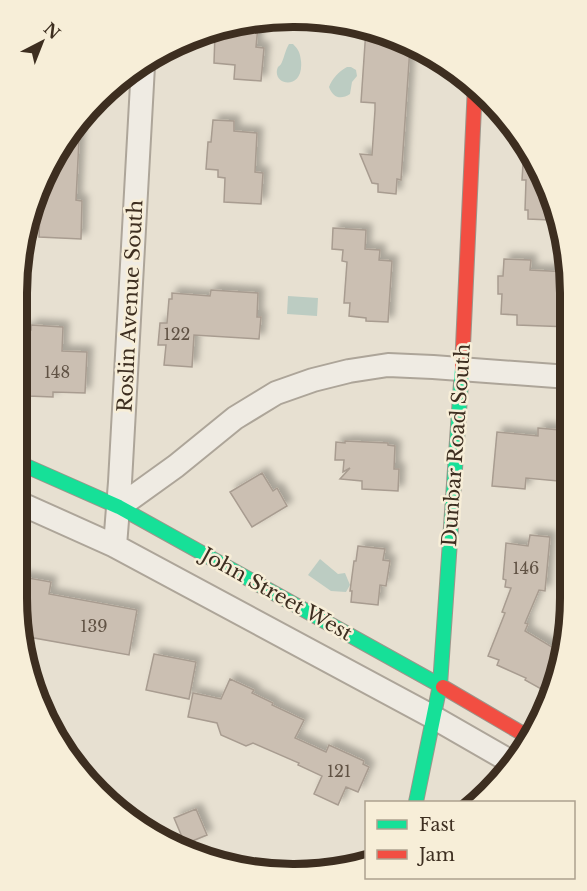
<svg xmlns="http://www.w3.org/2000/svg" width="587" height="891" font-family="'Libre Baskerville',serif">
	<style>
		.water { fill: #bcccc2 }
		.building { fill: #cbbfb2; stroke: #a89c90; stroke-width: 1.5; filter: url(#shadow) }
		.lines { fill: none; stroke-linecap: round; stroke-linejoin: round }
		.street-casing { stroke: #ada599; stroke-width: 26 }
		.fast-casing { stroke: #9c958a; stroke-width: 16 }
		.jam-casing { stroke: #9c958a; stroke-width: 16 }
		.street { stroke: #efebe3; stroke-width: 22 }
		.fast { stroke: #16e098; stroke-width: 14 }
		.jam { stroke: #f24e42; stroke-width: 14 }
		.labels { text-anchor: middle; dominant-baseline: central; stroke-width: 5; stroke-linejoin: round; paint-order: stroke }
		.number-label { font-size: 16px; fill: #605244 }
		.street-label { font-size: 20px; fill: #3d2e20; stroke: #f7eed8 }
		.rim { fill: none; stroke: #3d2e20; stroke-width: 8 }
	</style>
	<defs>
		<filter id="shadow"><feDropShadow dx="5.5" dy="-5.5" stdDeviation="3" flood-color="#0004"/></filter>
	</defs>
	<rect width="100%" height="100%" fill="#e7e0d1"/>
	<path class="water" d="M289,44H293C299,50 300,53 301,61C304,90 274,86 277,70C278,65 280,67 282,62C285,55 285,51 289,44Z
		M347,67H351L356,70L357,76L352,82L350,94C341,100 333,98 329,87C332,79 339,71 347,67Z
		M288,296L318,298L317,316L287,314Z
		M320,559L338,574L345,573L350,585L346,592L331,591L308,575Z"/>
	<path class="building" d="M245,25L258,26L256,47L264,48L261,81L234,79L235,65L214,63L215,33Z
		M366,29L383,31L410,47L401,180L397,179L396,194L378,192V184L372,183L360,154L372,155L375,110V103L361,102Z
		M80,119L76,200L82,201L81,239L39,237L41,185L45,171Z
		M213,120L234,121V131L257,133L255,172L263,173L261,204L224,202L225,178L218,177V170L206,169L208,142H211Z
		M524,148L542,171L551,206L550,220L528,219V210H525L526,180H522Z
		M333,228L366,230L365,249L380,250L379,260L392,261L388,322L366,321V318L349,316L350,303H344L347,262L342,261L343,250L332,249Z
		M504,259L531,260L530,270L569,272L570,327L517,325V315L501,314L502,294H498V276H503Z
		M211,290L258,293L257,317H261L259,339L194,335L192,367L164,365L166,345H158L160,323H167L169,299H172V293L210,296Z
		M31,325L63,327L62,351L87,352L85,393L53,392V397L28,396L30,356L18,355V329L31,330Z
		M538,428L560,430L559,438H562L558,481L526,478L525,489L492,486L497,432L538,436Z
		M345,441L388,443V445L395,446L394,469H399L398,491L362,489V481L340,479L350,468L343,472L344,460H335L336,442L345,443Z
		M262,473L273,491L277,488L287,506L252,527L230,492Z
		M530,535L550,537L545,591L539,590L525,623L528,624L525,631L562,653L550,694L525,680L526,678L497,665L499,660L488,656L505,613L502,612L511,588L505,587L506,580L503,579L506,543L528,546Z
		M358,546L385,549L383,560L390,561L386,586L380,585L378,605L351,602L352,591H350L354,561H356Z
		M17,576L51,582L49,594L137,610L129,655L23,636L16,597Z
		M154,654L196,662L189,699L146,690Z
		M230,679L254,690L252,693L273,703L272,705L304,720L295,738L326,752L329,745L364,761L363,764L369,767L358,792L346,787L338,805L314,794L322,776L298,765L299,763L253,743L246,746L221,735L217,723L188,717L193,693L221,699Z
		M196,809L207,835L185,844L174,818Z"/>
	<g class="lines">
		<g class="street-casing">
			<path id="street" d="M17,502L115,546L433,717L513,763
				M119,507L176,466L235,418L276,393L313,380L349,371L388,365L433,367L569,377
				M115,546L120,482L143,66"/>
		</g>
		<g class="fast-casing">
			<path id="fast" d="M17,462L119,507L443,687
				M416,802L440,685L462,368"/>
		</g>
		<g class="jam-casing">
			<path id="jam" d="M462,368L475,85
				M443,687L530,738"/>
		</g>
		<use href="#street" class="street"/>
		<use href="#fast" class="fast"/>
		<use href="#jam" class="jam"/>
	</g>
	<g class="labels">
		<g class="number-label">
			<text x="177" y="334">122</text>
			<text x="57" y="372">148</text>
			<text x="526" y="568">146</text>
			<text x="94" y="626">139</text>
			<text x="339" y="771">121</text>
		</g>
		<g class="street-label">
			<text transform="translate(130 306) rotate(-87)">Roslin Avenue South</text>
			<text transform="translate(456 445) rotate(-86)">Dunbar Road South</text>
			<text transform="translate(277 594) rotate(29)">John Street West</text>
		</g>
	</g>
	<path d="M0 0H587V891H0ZM293 27H294A266 266 0 0 1 560 293V598A266 266 0 0 1 294 864H293A266 266 0 0 1 27 598V293A266 266 0 0 1 293 27Z" fill="#f7eed8" fill-rule="evenodd"/>
	<path class="rim" d="M293 27H294A266 266 0 0 1 560 293V598A266 266 0 0 1 294 864H293A266 266 0 0 1 27 598V293A266 266 0 0 1 293 27Z"/>
	<rect x="365" y="801" width="210" height="78" fill="#f7eed8" stroke="#ada18e" stroke-width="1.5"/>
	<rect x="377" y="820" width="30" height="9" fill="#16e098" stroke="#ada18e" stroke-width="1.5"/>
	<text x="419" y="831" font-size="18" fill="#3d2e20">Fast</text>
	<rect x="377" y="850" width="30" height="9" fill="#f24e42" stroke="#ada18e" stroke-width="1.5"/>
	<text x="419" y="861" font-size="18" fill="#3d2e20">Jam</text>
	<g transform="translate(42 42) rotate(42)" stroke="#f7eed8" stroke-width="4.5" paint-order="stroke">
	<path d="M0-4.5L10 22L0 15L-10 22Z" fill="#3d2e20"/>
	<text y="-9" font-size="16" font-weight="bold" text-anchor="middle" fill="#3d2e20">N</text>
	</g>
</svg>
